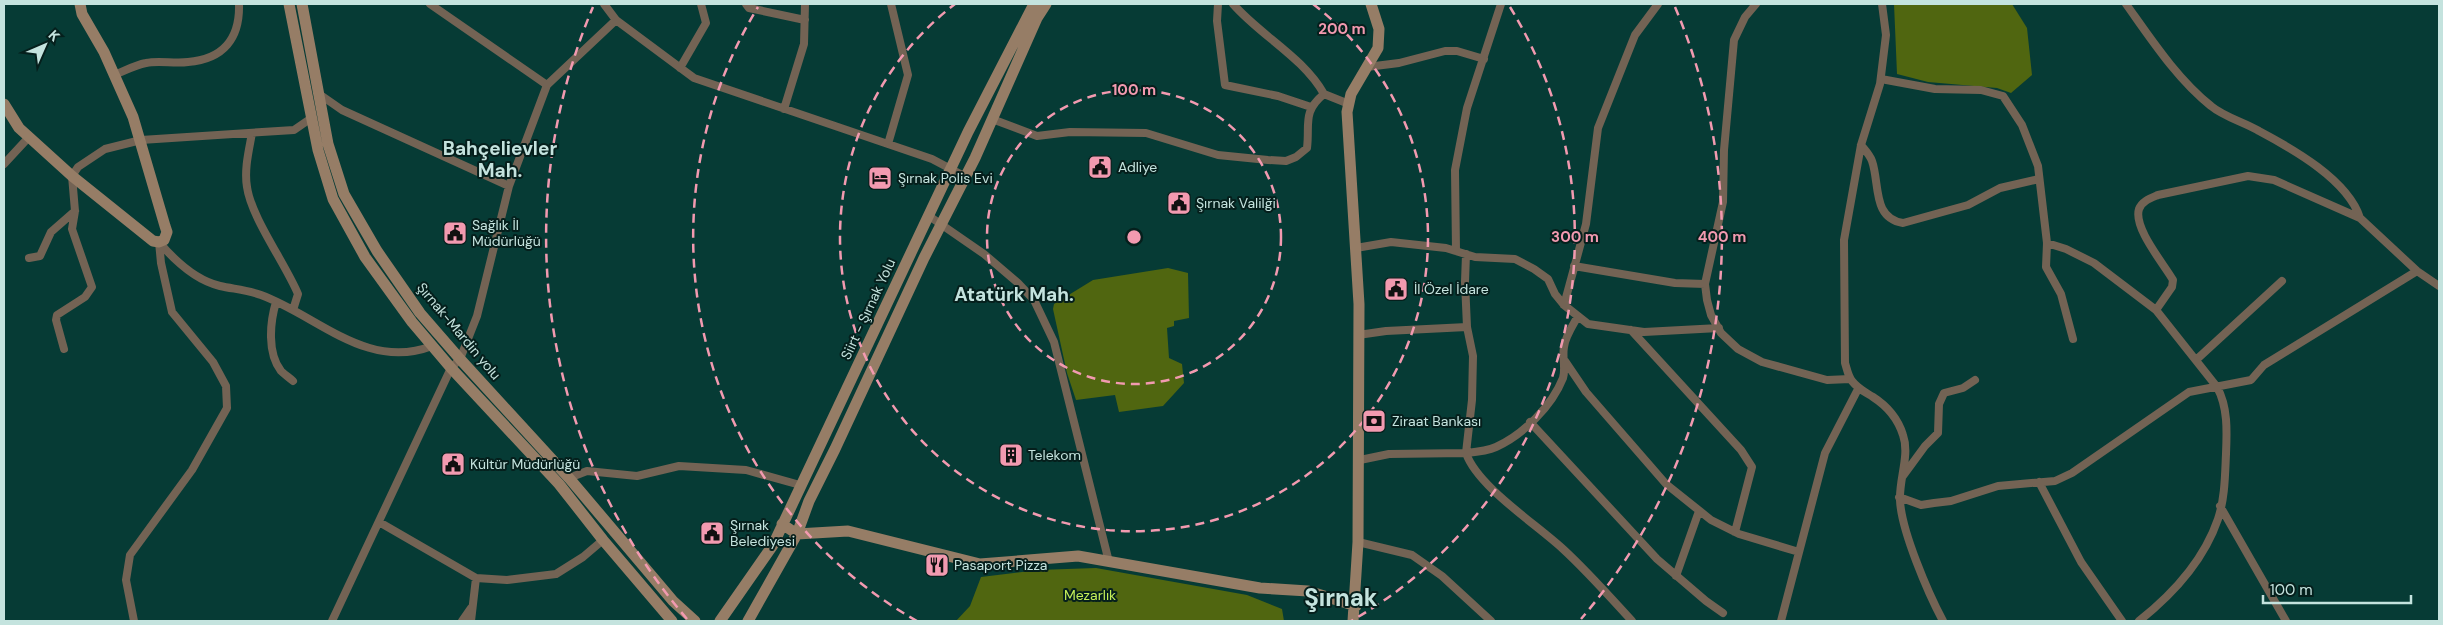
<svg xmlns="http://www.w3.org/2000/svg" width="2443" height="625" font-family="'DM Sans',sans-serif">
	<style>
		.green { fill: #506610 }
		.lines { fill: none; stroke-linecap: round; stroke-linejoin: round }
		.street { stroke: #736354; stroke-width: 8 }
		.secondary { stroke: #967d66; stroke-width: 11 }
		.ring { fill: none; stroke: #f29ab0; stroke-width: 2.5; stroke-dasharray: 9 6 }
		.labels { text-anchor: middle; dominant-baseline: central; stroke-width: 4; stroke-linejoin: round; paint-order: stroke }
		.poi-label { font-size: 14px; fill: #c4e3de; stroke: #051f1c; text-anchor: start }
		.street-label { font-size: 14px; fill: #c4e3de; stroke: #051f1c }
		.park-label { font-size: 14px; fill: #c4ef59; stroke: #051f1c }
		.district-label { font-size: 19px; font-weight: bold; fill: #c4e3de; stroke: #051f1c }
		.town-label { font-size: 24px; font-weight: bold; fill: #c4e3de; stroke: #051f1c }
		.centre { fill: #f29ab0; stroke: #051f1c; stroke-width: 2.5 }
		.ring-label { font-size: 15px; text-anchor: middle; font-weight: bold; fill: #f29ab0; stroke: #051f1c; stroke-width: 4; stroke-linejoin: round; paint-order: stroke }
	</style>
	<rect width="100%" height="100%" fill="#063b35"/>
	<path class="green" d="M1894,4H2012L2027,28L2032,75L2011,93L1997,88L1928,82L1897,74Z
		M1168,268L1188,273L1189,318L1174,321V326L1167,328L1169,358L1182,364L1184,383L1163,406L1119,412L1115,395L1076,400L1067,373L1053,309L1054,304L1093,280Z
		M1096,568L1247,595L1282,609L1284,621H956L970,606L981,577L1038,570Z"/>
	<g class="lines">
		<path class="street" d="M430,4L547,85
			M746,4L749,8L805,20
			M1218,4L1217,21L1225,85L1278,96L1311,107
			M1233,4C1261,36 1303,57 1324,94
			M1756,4L1745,17L1734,40L1724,150L1723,202L1705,284L1707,300L1711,315L1721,333L1738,349L1762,362L1827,380L1850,379
			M1882,4L1886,35L1880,84L1861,145L1844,240L1845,363C1847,369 1848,376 1852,381C1858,389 1865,392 1873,397C1887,406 1898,419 1903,435C1910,455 1899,479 1900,500C1901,530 1928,593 1943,621
			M2126,4C2151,39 2177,79 2211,106C2224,117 2244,122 2259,131C2293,149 2348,180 2360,218
			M616,20L694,78L932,159L966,177
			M1367,67L1399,63L1445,51H1457L1484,59
			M680,68L706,23L701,4
			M114,75C124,71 135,65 146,63C159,60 174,64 188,62C224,59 240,38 239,4
			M1881,79L1935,89L1981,90L2003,96L2022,125L2038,166L2047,243L2046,267L2061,294L2073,339
			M319,94L342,110L509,186
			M784,109L804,44L805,4
			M992,119L1037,136L1070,132L1146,133L1218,155L1268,160L1286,161L1296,157L1307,148C1310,124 1302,112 1324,94L1349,104
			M252,133C249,150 244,169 247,187C251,217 285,263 298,294L293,310
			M888,144L908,75L891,4
			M1861,145C1865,150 1870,155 1872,161C1880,184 1872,218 1903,223L1968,205L2000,188L2039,179
			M4,164L29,137
			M929,216L984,254L1018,283L1034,300L1054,342L1109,562
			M159,242C175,261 195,280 220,286C233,289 248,290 261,295C318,316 367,371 432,346
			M2047,243L2066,249L2094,263L2156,310L2217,387C2228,407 2227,431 2226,454C2225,475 2225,498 2218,519C2204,560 2173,594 2139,621
			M1356,248L1391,242L1446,248L1475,257L1515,259L1534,269L1548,279L1555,294L1564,305L1588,324L1644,332L1719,328
			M1456,251L1455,170L1467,108L1501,4
			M29,258L40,256L51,232L75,211
			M1574,266L1675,283L1705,284
			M276,302C270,322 267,353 281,371C285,375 290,378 293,381
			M1564,305L1586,224L1598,128L1635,35L1658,4
			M2156,310L2172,287L2173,280C2164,264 2133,228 2139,209C2142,201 2151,198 2158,195L2248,176L2274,180L2360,218L2417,271L2439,286
			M1578,316C1573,325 1565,337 1564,347C1562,358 1566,368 1563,378C1552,406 1523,435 1496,447C1487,451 1476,452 1466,453C1477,486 1536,524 1563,549C1587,571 1610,597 1632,621
			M1631,330L1741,450L1752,467L1735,532
			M1358,335L1386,331L1467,327
			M64,349L56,320L57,315L85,297L92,287L72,229L75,211L72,176L78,167L105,149L141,140L294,130L310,119
			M2196,360L2282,281
			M1565,361L1586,392L1666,484L1711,520L1739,534L1799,552
			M1530,422L1657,559L1706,601L1723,613
			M1360,460L1389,454L1466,453L1472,400L1473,356L1467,327L1465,282L1466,254
			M1903,476L1925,446L1938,433L1939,404L1944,393L1963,388L1975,380
			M569,478L587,471L637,476L679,466L746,470L800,485
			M2039,482L2081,562L2122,621
			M1899,497L1921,505L1934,503L1951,501L1998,486L2055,481L2072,473L2189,392L2251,380L2264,365L2417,271
			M2220,506L2286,621
			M379,522L476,578L507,580L556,574L583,557L603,540
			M1358,542L1412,555L1442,576L1491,621
			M1676,576L1699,511
			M134,621L126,580L130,555L192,470L227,408L226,386L213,362L172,312L161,263L159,242
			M332,621L451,368L460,359L477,316L509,186L547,85L616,20L604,4
			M462,621L471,608
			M471,621L476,578
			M1781,621L1825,453L1858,389"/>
		<path class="secondary" d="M289,4L318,150L333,199L365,257L412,322L451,368L559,484L603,540L672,621
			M302,4L328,144L344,194L377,251L420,313L460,359L569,478L673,601L695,621
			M4,104L19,128L29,137L72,176L153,241L159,242L164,240L167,232L165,226L133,117L104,52L82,14L80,4
			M782,524L797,534L848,531L980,564L1078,556L1260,588L1308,591L1356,606
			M720,621L773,545L968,132L1034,4
			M748,621L797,534L809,501L835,449L924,258L975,158L1037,18L1046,4
			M1353,621L1358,542L1359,304L1347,112L1351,94L1378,48L1379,29L1371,4"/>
	</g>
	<g class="ring">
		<circle cx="1134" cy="237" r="147"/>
		<path d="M1313 4A294 294 0 1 1 955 4"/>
		<path d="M917 621A441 441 0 0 1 758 7M1510 7A441 441 0 0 1 1351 621"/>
		<path d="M687 619A588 588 0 0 1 593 7M1675 7A588 588 0 0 1 1581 619"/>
	</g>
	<defs>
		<g id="civic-square" transform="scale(1.25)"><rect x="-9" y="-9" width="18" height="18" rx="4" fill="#f29ab0" stroke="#051f1c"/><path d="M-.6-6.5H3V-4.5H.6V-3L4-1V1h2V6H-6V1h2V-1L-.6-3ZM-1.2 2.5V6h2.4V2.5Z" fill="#111"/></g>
		<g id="hotel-square" transform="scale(1.25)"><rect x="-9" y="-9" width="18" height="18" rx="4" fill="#f29ab0" stroke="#051f1c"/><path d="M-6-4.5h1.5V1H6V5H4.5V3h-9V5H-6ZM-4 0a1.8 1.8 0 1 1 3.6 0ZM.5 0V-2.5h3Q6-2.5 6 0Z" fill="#111"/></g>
		<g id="bank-square" transform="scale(1.25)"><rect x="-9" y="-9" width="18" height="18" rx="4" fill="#f29ab0" stroke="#051f1c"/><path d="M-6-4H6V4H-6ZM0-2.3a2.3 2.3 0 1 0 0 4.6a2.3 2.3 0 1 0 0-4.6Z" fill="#111"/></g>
		<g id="building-square" transform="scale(1.25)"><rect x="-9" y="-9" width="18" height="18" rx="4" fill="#f29ab0" stroke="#051f1c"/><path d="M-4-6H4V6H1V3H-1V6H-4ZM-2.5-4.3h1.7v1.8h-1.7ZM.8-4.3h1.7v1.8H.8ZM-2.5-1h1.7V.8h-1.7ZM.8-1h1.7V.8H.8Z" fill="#111"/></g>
		<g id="restaurant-square" transform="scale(1.25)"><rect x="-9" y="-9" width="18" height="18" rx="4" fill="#f29ab0" stroke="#051f1c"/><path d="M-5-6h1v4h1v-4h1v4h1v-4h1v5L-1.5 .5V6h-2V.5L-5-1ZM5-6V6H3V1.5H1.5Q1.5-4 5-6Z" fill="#111"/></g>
	</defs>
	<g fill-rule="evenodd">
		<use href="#civic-square" x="1100" y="167"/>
		<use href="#hotel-square" x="880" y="178"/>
		<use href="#civic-square" x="1179" y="203"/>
		<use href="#civic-square" x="455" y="233"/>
		<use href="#civic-square" x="1396" y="289"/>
		<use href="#bank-square" x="1374" y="421"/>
		<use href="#building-square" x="1011" y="455"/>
		<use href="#civic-square" x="453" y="464"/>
		<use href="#civic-square" x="712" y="533"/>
		<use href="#restaurant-square" x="937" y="565"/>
	</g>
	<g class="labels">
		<g class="poi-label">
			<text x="1118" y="167">Adliye</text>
			<text x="898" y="178">Şırnak Polis Evi</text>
			<text x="1196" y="203">Şırnak Valilği</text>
			<text x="472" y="225">Sağlık İl<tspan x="472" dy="16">Müdürlüğü</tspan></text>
			<text x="1414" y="289">İl Özel İdare</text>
			<text x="1392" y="421">Ziraat Bankası</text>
			<text x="1028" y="455">Telekom</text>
			<text x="470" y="464">Kültür Müdürlüğü</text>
			<text x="730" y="525">Şırnak<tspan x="730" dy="16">Belediyesi</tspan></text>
			<text x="954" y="565">Pasaport Pizza</text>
		</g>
		<g class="street-label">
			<text transform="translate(868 309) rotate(-65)">Siirt - Şırnak Yolu</text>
			<text transform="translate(459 331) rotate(50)">Şırnak-Mardin yolu</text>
		</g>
		<g class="park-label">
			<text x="1090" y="595">Mezarlık</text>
		</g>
		<g class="district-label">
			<text x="500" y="148">Bahçelievler<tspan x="500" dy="22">Mah.</tspan></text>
			<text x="1014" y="294">Atatürk Mah.</text>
		</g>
		<g class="town-label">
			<text x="1341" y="597">Şırnak</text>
		</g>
	</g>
	<circle cx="1134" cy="237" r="8" class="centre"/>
	<g class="ring-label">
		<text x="1342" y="34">200 m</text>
		<text x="1134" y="95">100 m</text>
		<text x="1575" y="242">300 m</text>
		<text x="1722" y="242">400 m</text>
	</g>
	<rect width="2443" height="625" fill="none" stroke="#c4e3de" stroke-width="10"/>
	<g transform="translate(45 45) rotate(45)" stroke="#051f1c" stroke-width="4" paint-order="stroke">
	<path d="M0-4L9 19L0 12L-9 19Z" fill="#c4e3de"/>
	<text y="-8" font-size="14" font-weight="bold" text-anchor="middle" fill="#c4e3de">K</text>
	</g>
	<path d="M2263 595v8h148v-8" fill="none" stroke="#c4e3de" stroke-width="2.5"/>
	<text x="2270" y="595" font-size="15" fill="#c4e3de" stroke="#051f1c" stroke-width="4" paint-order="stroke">100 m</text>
</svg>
